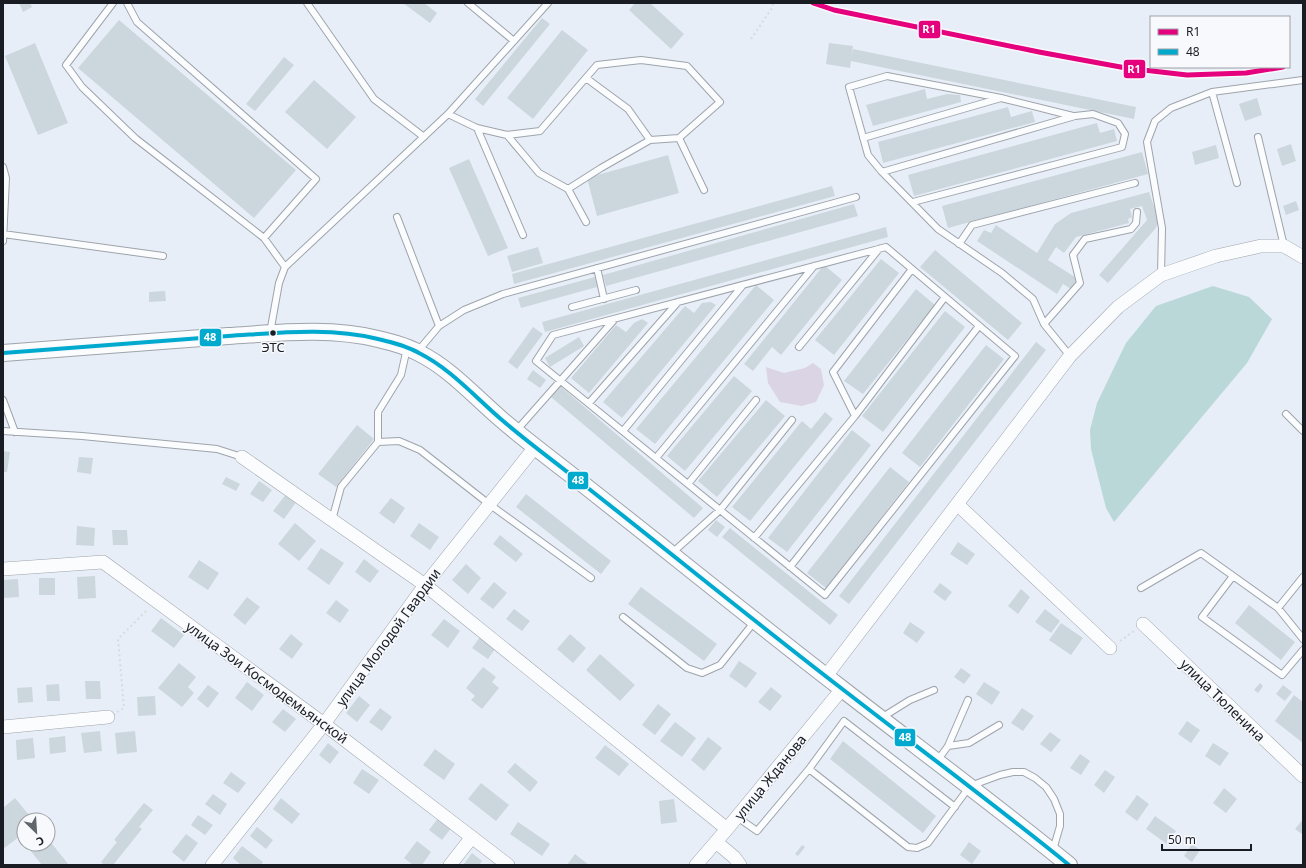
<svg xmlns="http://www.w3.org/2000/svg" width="1306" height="868" font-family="'Noto Sans',sans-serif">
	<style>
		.green { fill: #dbd4e4 }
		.water { fill: #bad8d8 }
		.building { fill: #ccd6dd }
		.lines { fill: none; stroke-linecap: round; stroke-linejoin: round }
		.service-casing { stroke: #9fa4ab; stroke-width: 8 }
		.minor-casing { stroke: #9fa4ab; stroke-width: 14 }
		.tertiary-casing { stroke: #9fa4ab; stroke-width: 18 }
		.path { stroke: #d9dadd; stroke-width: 2; stroke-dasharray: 2 3; stroke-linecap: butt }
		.service { stroke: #fbfcfe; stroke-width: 6 }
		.minor { stroke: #fbfcfe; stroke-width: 13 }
		.tertiary { stroke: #fbfcfe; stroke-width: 16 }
		.bus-1-casing { stroke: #f7f9fd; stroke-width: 7 }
		.bus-1 { stroke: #00a9ce; stroke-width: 4 }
		.rail-1-casing { stroke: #f7f9fd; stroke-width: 8 }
		.rail-1 { stroke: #e5007d; stroke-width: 5 }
		.bus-dot { fill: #191d23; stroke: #f7f9fd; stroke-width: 1.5 }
		.labels { text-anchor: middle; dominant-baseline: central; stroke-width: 3; stroke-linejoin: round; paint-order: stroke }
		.bus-label { font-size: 13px; fill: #191d23; stroke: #f7f9fd }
		.street-label { font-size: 14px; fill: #191d23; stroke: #f7f9fd }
		.line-badge { stroke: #f7f9fd; stroke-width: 1.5 }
		.badge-label { font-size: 11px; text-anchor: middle; font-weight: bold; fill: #fff }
	</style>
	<rect width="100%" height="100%" fill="#e7eef7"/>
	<path class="green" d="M813,363L821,369L824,385L816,402L802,406L780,402L768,383L766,367L784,373L805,368Z"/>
	<path class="water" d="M1213,286L1249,297L1272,319L1247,363L1114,522L1106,508L1091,449L1090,430L1097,403L1126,343L1156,306Z"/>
	<path class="building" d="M19,3H30L32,7L23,12Z
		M403,3H424L437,13L430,23Z
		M635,3H650L684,34L671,49L629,10Z
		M542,18L550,24L483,106L475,99Z
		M119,20L296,170L254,218L78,68Z
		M562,30L588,50L533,119L507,98Z
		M35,43L68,123L38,135L5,56Z
		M829,43L853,46L851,56L853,49L1136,107L1134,119L851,61L850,68L826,64Z
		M284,57L294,65L255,111L246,104Z
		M314,80L356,117L327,149L285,112Z
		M925,89L927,99L947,94L960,95L961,102L873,126L866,105Z
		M1257,98L1262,115L1245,121L1239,104Z
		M1008,107L1011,117L1032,111L1035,122L883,163L878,142Z
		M1097,123L1100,133L1114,129L1117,141L914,196L908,175Z
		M1291,144L1296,161L1282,166L1277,149Z
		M1216,145L1219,158L1195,165L1192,152Z
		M1142,152L1148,174L948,228L942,206Z
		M668,155L679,193L597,216L587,178Z
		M469,159L508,248L488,256L449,168Z
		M832,186L835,196L514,284L512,274Z
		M1149,192L1159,222L1155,229L1108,283L1099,275L1147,220L1142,206L1130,209L1132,217L1128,219L1129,223L1076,237L1064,253L1056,247L1048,260L1078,279L1071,289L1063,284L1057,294L977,241L984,230L991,233L996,225L1037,253L1055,224L1071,213Z
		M1296,201L1299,210L1286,215L1283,206Z
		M854,204L858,216L606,286L603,275Z
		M886,227L888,237L545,332L542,322Z
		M538,247L543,263L512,272L507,256Z
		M935,250L1022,323L1008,340L920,267Z
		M881,259L899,273L834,355L815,340Z
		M824,265L842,280L781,355L772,347L753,371L744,364Z
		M595,277L597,287L521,308L518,298Z
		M756,285L774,300L655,444L636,429Z
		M916,289L935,305L863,394L844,381Z
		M165,291L166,301L149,302V292Z
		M711,302L716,305L622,418L603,402L685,306L694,313L702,303Z
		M945,311L965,327L883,432L862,416Z
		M642,319L648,323L589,393L571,378L616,325L626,332L634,323Z
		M533,327L543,334L517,369L508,362Z
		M579,337L584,346L550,367L545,358Z
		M1036,342L1046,350L849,604L839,596Z
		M986,345L1004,359L920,467L902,453Z
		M533,370L546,380L540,388L527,379Z
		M734,376L752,391L685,471L667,456Z
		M560,386L703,508L694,518L551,397Z
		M766,400L785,416L717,497L698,481Z
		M825,412L833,419L750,521L732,507L802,421L811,429Z
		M357,425L374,439L336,487L318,474Z
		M852,430L871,445L787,552L768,538Z
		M3,451L10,452L7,472H3Z
		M79,457L93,458L91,474L77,472Z
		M890,467L909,482L826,588L807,573Z
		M226,477L240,484L236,491L222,484Z
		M259,481L272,490L263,502L250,494Z
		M287,493L297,501L284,519L273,511Z
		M526,494L611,561L601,574L516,507Z
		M391,498L405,508L394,524L379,513Z
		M716,520L725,527L717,537L708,530Z
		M295,523L316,541L299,561L278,544Z
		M419,523L439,537L430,550L410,536Z
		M77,526L95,528L94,546L76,545Z
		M730,528L838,615L830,625L722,537Z
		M112,530H127L128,545H113Z
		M500,535L523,554L516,562L493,544Z
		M958,542L975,554L967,565L950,554Z
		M321,548L344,563L329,585L307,569Z
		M364,559L379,571L370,583L355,572Z
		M199,560L219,573L208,590L188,577Z
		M466,564L481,578L468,594L452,580Z
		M95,576L96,598L78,599L77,577Z
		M39,578H55V595H39Z
		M18,579L19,597L3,598V580Z
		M494,582L507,593L493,609L480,599Z
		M940,583L952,592L945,601L933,592Z
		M641,587L717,644L704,661L628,604Z
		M1021,589L1030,597L1018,614L1008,606Z
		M247,597L260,607L245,625L233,615Z
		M336,600L349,610L340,623L326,613Z
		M1249,605L1295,642L1281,660L1235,623Z
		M514,609L530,621L522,631L506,619Z
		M1045,609L1060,621L1051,633L1035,622Z
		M161,618L184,635L174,648L151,631Z
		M444,619L460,631L448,648L431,635Z
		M910,622L925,632L917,643L903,633Z
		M1061,623L1083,638L1071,655L1049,640Z
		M291,634L303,644L292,659L279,649Z
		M570,634L586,648L573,663L557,649Z
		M480,637L495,649L488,659L472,648Z
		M600,654L635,685L620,701L586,670Z
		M739,661L757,673L746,688L729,676Z
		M179,663L196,677L188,687L194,693L182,707L158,688Z
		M483,667L496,677L492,682L499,688L482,709L471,700L475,696L466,688Z
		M961,668L971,675L964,684L954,677Z
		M85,681H100L101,699H86Z
		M247,682L264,695L252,711L235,698Z
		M984,682L1000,692L992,705L976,694Z
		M1260,683L1263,686L1258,693L1254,690Z
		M59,684L60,701H47L46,685Z
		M208,685L219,693L208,708L197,699Z
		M1283,685L1292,692L1285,701L1276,694Z
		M32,687L33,702L18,703L17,688Z
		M771,687L782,696L770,711L758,702Z
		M1294,695L1303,702V743L1275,721Z
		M155,696L156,715L138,716L137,697Z
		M359,696L370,705L357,722L346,713Z
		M658,704L671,714L655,735L642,725Z
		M380,708L392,717L382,731L369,722Z
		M1022,708L1034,716L1023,731L1011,723Z
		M283,709L296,719L285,732L272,722Z
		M1187,721L1200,730L1191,743L1178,734Z
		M675,722L696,738L682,757L660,741Z
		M100,731L102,751L84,753L81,733Z
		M135,731L137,752L117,754L115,733Z
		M1050,732L1061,740L1051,752L1040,744Z
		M65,736L66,752L50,754L49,738Z
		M708,737L722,748L704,771L691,760Z
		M33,738L35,758L17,760L16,740Z
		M843,741L936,816L923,833L830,759Z
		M328,743L339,752L330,764L319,755Z
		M1213,743L1229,753L1220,766L1205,756Z
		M605,745L629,764L619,776L595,758Z
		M435,749L455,764L444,780L423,765Z
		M1080,754L1090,761L1081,775L1070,768Z
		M515,763L538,782L530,792L507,772Z
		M362,769L379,780L369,794L353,783Z
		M1105,770L1115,777L1104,793L1094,785Z
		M231,772L246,783L238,793L223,783Z
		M481,783L509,805L496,821L468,799Z
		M1224,788L1237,799L1226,813L1213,803Z
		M213,794L227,804L220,815L205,804Z
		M1137,795L1149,804L1137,821L1125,812Z
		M15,798L33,820H24V843L19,837L3,849V808Z
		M281,798L300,814L292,824L273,809Z
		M674,799L677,822L661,824L659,801Z
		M144,803L153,810L139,827L142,829L113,865H104L101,862L117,842L114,840Z
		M198,815L213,825L205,835L191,825Z
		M1155,816L1176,831L1167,844L1146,829Z
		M439,817L452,827L442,840L429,830Z
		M1303,819V835L1295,829Z
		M518,822L550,844L542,856L510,834Z
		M257,827L273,840L266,849L250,836Z
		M186,834L198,843L184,862L172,852Z
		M48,839L69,865H42L25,844H48Z
		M417,841L431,852L422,865H413L404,858Z
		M969,842L981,851L972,864L960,855Z
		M1192,844L1200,850L1192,862L1184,856Z
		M802,845L805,847L798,856L795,854Z
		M242,846L263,862L261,865H241L233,858Z
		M472,853L482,861L479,865H463Z
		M575,854L589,865H567Z"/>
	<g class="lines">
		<g class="service-casing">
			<path id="service" d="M113,3L66,65L82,87L135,138L264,238L285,267
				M127,3L137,22L316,179L264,238
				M307,3L374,99L424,137
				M468,3L514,41
				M586,78L628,109L650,140
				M1212,92L1237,183
				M1001,98L887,76L849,87L868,155L882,172L938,229L1002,273L1033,299L1044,324L1070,356
				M448,114L477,128L507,135L540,131L597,65L641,60L687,66L720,102L679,138L650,140L601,168L568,189L586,222
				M477,128L523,235
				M507,135L539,173L568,189
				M1258,137L1284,246
				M679,138L704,190
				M863,138L1001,98L1073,116
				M3,167L6,178L3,241
				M882,172L1075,116L1093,114L1118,123L1125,134L1122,147L913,202
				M397,217L439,326
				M3,234L163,256
				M959,244L972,225L1135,183
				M886,247L1015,356L825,595L536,361L553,335Z
				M597,268L604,299
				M1161,275L1162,228L1147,142L1155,121L1171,108L1212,92L1303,80
				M572,307L636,290
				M1044,324L1080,283L1073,255L1085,239L1131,229L1136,223L1137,212
				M270,333L279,283L285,267L448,114L548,3
				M799,347L879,249
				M418,351L439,326L464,310L503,294L856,197
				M3,400L15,432
				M589,403L678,302
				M1286,414L1303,431
				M855,416L833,372L912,269
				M3,431L82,436L217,449L242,457
				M516,431L614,320
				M623,431L743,285
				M378,442L399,441L420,450L489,504L591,578
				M656,458L814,266
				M688,484L756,400
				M332,520L341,487L378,442V412L401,375L407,348
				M754,538L855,416L945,297
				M672,553L720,510L792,420
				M790,567L979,326
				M1233,576L1202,617L1282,675L1303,650
				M1141,588L1201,553L1278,608L1303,577
				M1278,608L1303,639
				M623,617L687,668L702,673L720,665L755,621
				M881,718L910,700L934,690
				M948,746L969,743L999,725
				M937,761L948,746L968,700
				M809,769L908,847L917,848L928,843L970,786L1000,775L1013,772H1024L1035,778L1046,787L1054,799L1060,814V826L1053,850
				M737,817L757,831L809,769L844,721L955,807"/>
		</g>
		<g class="minor-casing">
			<path id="minor" d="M242,457L425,585L727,829
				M957,504L1110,648
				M3,569L103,562L324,724L508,865
				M1143,624L1303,776
				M826,676L1070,356L1118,307L1161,275L1216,256L1261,246H1284L1303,257
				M3,727L108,717
				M716,842L734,857L740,865
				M212,865L324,724L425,585L535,447
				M450,865L472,837
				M696,865L727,829L842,689"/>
		</g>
		<g class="tertiary-casing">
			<path id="tertiary" d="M3,353C78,347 153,341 228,336C278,333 329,327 378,339C391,342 407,346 419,353C451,369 475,397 502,420C524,439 547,456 570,474C661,545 750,618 841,688C917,747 994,804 1069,865"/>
		</g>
		<path class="path" d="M751,39L772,8L773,3
			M1120,641L1134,631
			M117,712L124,708L118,639L147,610"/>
		<use href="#service" class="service"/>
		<use href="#minor" class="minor"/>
		<use href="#tertiary" class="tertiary"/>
		<g class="bus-1-casing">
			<path id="bus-1" d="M3,353C78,347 153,341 228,336C278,333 329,327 378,339C391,342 407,346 419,353C451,369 475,397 502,420C524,439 547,456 570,474C661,545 750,618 841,688C917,747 994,804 1069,865"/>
		</g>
		<use href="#bus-1" class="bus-1"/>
		<g class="rail-1-casing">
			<path id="rail-1" d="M813,3L834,10L1039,52L1126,68L1187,75L1246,73L1283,67"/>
		</g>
		<use href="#rail-1" class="rail-1"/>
	</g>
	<circle class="bus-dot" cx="273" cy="333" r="3.5"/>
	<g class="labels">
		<g class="bus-label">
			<text x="273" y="347">ЭТС</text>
		</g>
		<g class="street-label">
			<text transform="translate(388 637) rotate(-54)">улица Молодой Гвардии</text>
			<text transform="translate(267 682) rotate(36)">улица Зои Космодемьянской</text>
			<text transform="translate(1223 700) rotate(44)">улица Тюленина</text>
			<text transform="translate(770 777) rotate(-51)">улица Жданова</text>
		</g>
	</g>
	<g class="line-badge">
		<rect x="918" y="20" width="23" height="19" rx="4" fill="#e5007d"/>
		<rect x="1123" y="59" width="23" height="20" rx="4" fill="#e5007d"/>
		<rect x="199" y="328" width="23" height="19" rx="4" fill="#00a9ce"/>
		<rect x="567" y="471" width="22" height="19" rx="4" fill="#00a9ce"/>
		<rect x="894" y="728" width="22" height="19" rx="4" fill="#00a9ce"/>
	</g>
	<g class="badge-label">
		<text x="929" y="33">R1</text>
		<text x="1134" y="73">R1</text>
		<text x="210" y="341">48</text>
		<text x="578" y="484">48</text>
		<text x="905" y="741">48</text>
	</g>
	<rect width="1306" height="868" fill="none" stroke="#191d23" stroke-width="8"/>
	<rect x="1150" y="16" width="140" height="52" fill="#f7f9fd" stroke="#9ea1a6"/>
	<rect x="1158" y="29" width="20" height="6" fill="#e5007d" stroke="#9ea1a6"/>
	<text x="1186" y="36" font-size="12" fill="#191d23">R1</text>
	<rect x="1158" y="49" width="20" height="6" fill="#00a9ce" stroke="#9ea1a6"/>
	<text x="1186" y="56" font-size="12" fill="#191d23">48</text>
	<g transform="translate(36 832) rotate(155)"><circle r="19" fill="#f7f9fd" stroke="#9ea1a6"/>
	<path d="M0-3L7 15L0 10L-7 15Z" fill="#61666d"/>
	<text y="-6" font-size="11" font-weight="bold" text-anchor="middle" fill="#191d23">С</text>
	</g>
	<path d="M1162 844v6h89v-6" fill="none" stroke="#191d23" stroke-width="2"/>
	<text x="1168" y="844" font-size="12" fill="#191d23" stroke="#f7f9fd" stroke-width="3" paint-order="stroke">50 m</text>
</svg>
